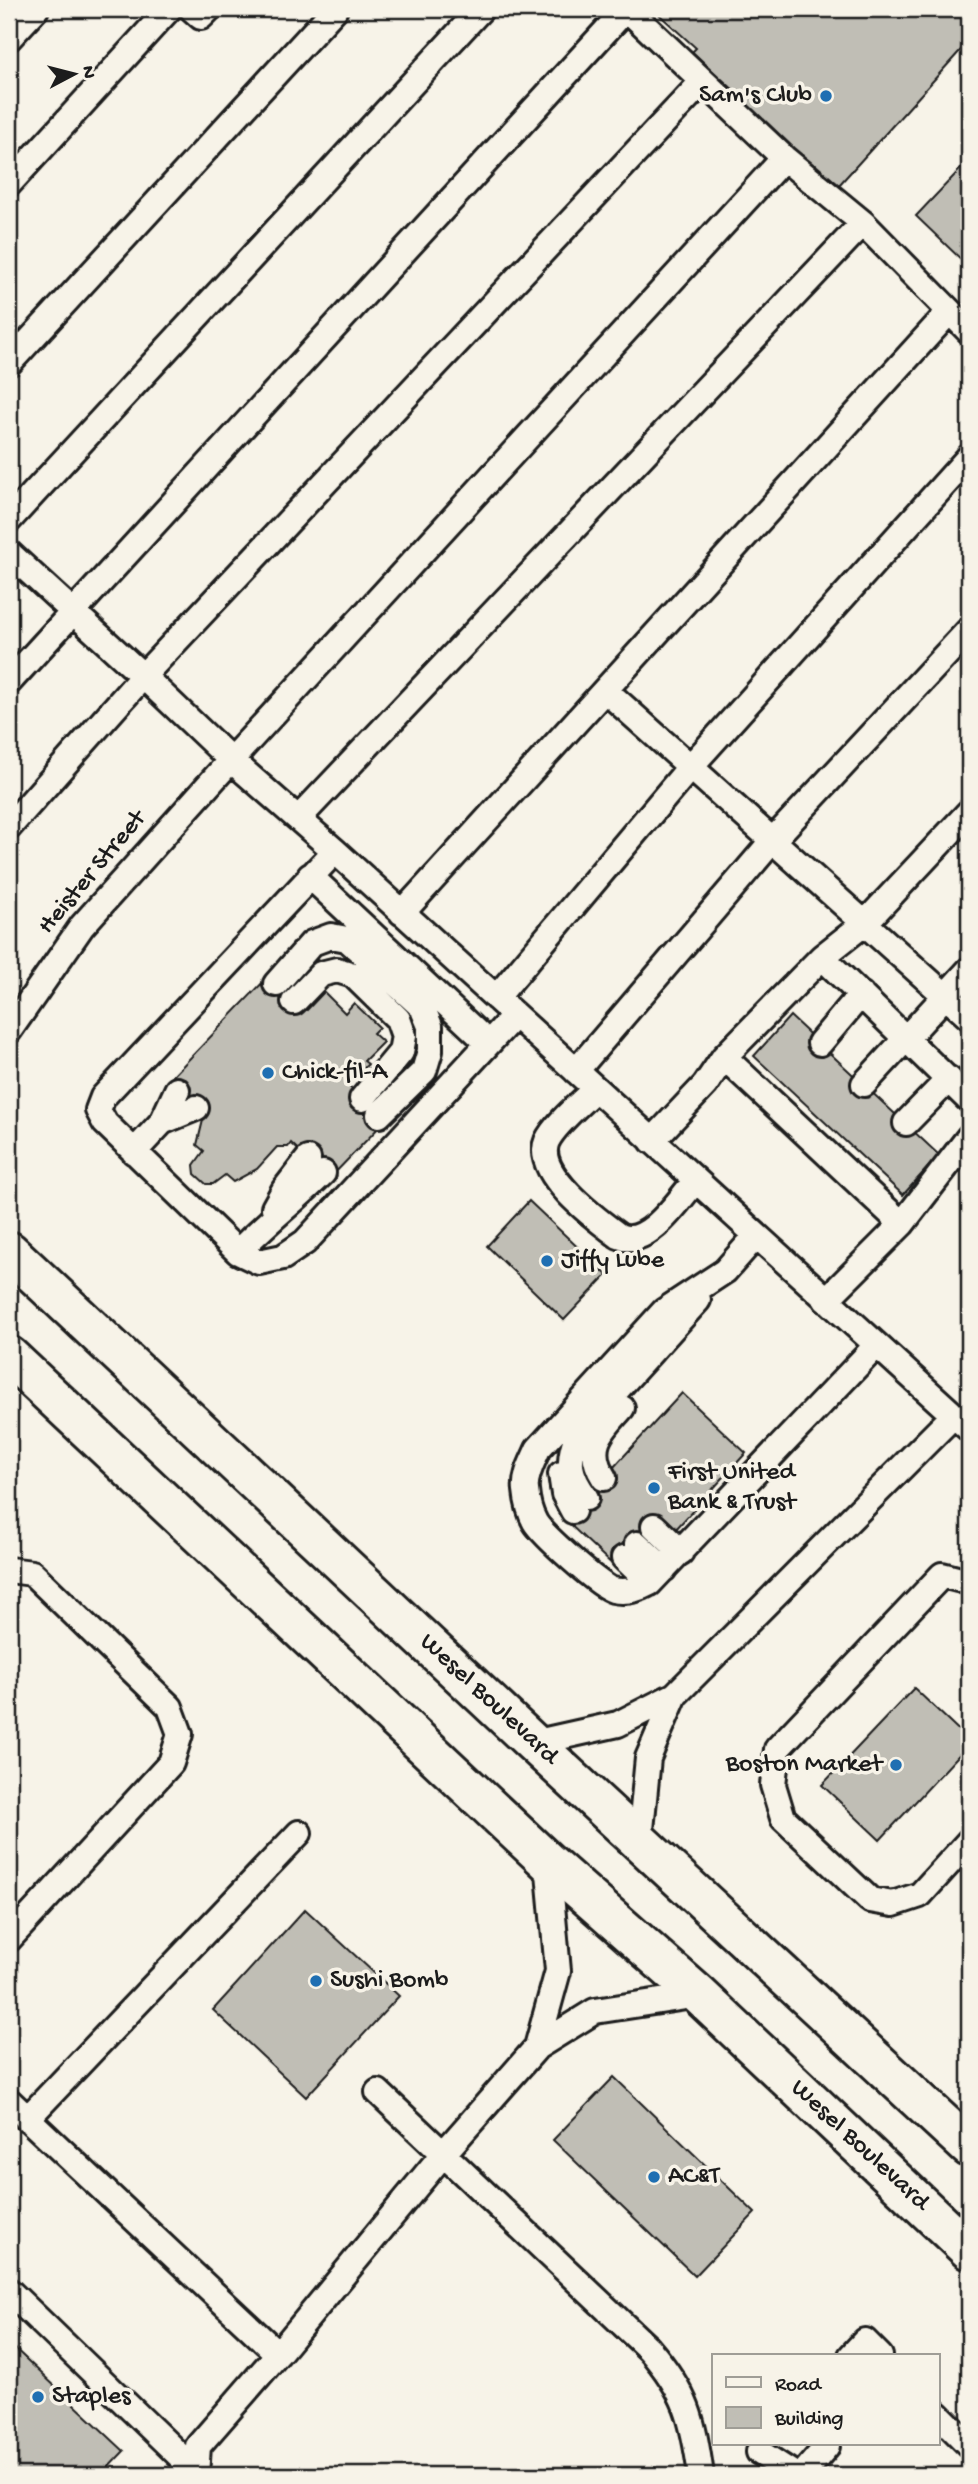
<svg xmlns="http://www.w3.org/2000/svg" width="978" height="2484" font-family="'Gochi Hand',sans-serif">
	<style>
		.building { fill: #c0beb5; stroke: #1c1c1c; stroke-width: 2 }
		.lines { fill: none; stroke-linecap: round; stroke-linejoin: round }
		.lane-casing { stroke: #1c1c1c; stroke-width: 30 }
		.secondary-casing { stroke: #1c1c1c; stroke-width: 44 }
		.lane { stroke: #f7f3e8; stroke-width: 24 }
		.secondary { stroke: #f7f3e8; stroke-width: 38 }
		.poi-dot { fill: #1f6fb2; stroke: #f7f3e8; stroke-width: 2.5 }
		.labels { text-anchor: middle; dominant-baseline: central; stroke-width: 7; stroke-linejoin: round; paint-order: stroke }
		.poi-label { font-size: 26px; fill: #1c1c1c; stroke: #f7f3e8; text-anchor: start }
		.street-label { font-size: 26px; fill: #1c1c1c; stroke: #f7f3e8 }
	</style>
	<rect width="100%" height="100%" fill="#f7f3e8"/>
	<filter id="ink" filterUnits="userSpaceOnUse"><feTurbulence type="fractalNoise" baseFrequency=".0143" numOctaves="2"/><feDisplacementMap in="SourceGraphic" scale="14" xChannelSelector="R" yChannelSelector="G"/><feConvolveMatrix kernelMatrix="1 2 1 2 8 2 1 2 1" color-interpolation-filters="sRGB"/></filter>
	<g filter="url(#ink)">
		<path class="building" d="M653,9H969V41L839,185L816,165L807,174L728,101L736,92L692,52L696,48Z
			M969,160V267L916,216Z
			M268,977L301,1009L304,1008L307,1010L324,992L345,1013L354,1003L379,1027L373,1033L383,1042L364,1061L368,1064L348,1085L385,1121L329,1179L291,1143L288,1147H277L257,1169L233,1182L225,1175L213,1184H206L195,1174L194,1165L204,1151L197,1145L204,1116L168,1081Z
			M790,1016L939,1155L903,1195L754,1056Z
			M529,1201L607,1275L564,1320L487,1246Z
			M682,1393L746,1453L675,1530L662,1517L615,1567L565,1520Z
			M914,1688L969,1740V1744L880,1840L822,1785Z
			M305,1909L399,1996L306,2097L213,2010Z
			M614,2077L755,2213L695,2276L553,2140Z
			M9,2343L124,2451L101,2475H9Z"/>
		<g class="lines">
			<g class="lane-casing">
				<path id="lane" d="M192,9L201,17L209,9
					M627,9L784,158L863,223L969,331
					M9,38L36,9
					M9,184L169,9
					M9,363L335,9
					M9,520L481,9
					M9,553L143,676L231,760L335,851L969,1429
					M9,682L626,9
					M605,690L969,1017
					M299,818L863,223
					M9,827L143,676L703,81
					M335,851L103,1097L98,1110L105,1123L238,1252L259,1262L283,1257L305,1242L514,1016
					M310,876L488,1043
					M402,913L949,312
					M822,957L865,923L969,812
					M276,984L312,943L331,936L347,939L422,1007L430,1026V1051L424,1071L379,1115
					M496,998L691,766L969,457
					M294,1002L321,974L337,970L353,975L398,1019L404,1036L401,1052L362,1099
					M9,1031L82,926L231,760L784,158
					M820,1043L861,994
					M724,1057L902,1224
					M576,1071L773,840L969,630
					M864,1084L969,970
					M595,1089C581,1103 555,1124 547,1141C533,1173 596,1219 619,1236C647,1249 679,1200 695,1181
					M162,1122L196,1108
					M906,1123L949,1079
					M652,1141L705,1085L724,1057L822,957L969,1100
					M134,1152L162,1122L177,1090
					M274,1208L284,1190L308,1159
					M756,1236L725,1271L664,1311L538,1449C533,1461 524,1476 526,1490C527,1501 530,1513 535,1522C542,1534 600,1587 613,1590C626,1593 639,1589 650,1583L876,1346
					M238,1252C264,1224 295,1201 323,1173
					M826,1300L902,1224L969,1137
					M561,1474L564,1494L573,1511
					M604,1478C584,1447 602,1430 622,1408
					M586,1498C568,1473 567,1461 578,1433L698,1300
					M654,1526L681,1552
					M637,1544L664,1569
					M624,1558L650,1583
					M9,1570L32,1573L170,1707L180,1734L171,1763L9,1939
					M969,1582L942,1575L777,1749L773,1785L783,1818L870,1900L893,1904L920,1895L969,1841
					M533,1743L618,1724L675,1695L953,1416
					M640,1840L648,1758L675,1695
					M537,2047L558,1971L548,1862
					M378,2092L649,2349C687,2393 693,2419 701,2475
					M9,2101L278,2354
					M27,2119L299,1833
					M9,2291L184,2460
					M851,2356L865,2341L880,2356
					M938,2414L969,2445
					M759,2452L795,2475
					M196,2475L198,2446L278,2354L444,2153L537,2047L595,2011L699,1995
					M802,2475L827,2446"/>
			</g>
			<g class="secondary-casing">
				<path id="secondary" d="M9,1251L533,1743L969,2147
					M9,1356L548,1862L699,1995L969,2250"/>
			</g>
			<use href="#lane" class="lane"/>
			<use href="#secondary" class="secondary"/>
		</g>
	</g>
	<g class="poi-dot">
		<circle cx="826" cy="96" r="7"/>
		<circle cx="268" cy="1073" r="7"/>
		<circle cx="547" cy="1261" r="7"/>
		<circle cx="654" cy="1488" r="7"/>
		<circle cx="896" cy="1765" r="7"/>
		<circle cx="316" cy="1981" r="7"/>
		<circle cx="654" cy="2177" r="7"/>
		<circle cx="38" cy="2397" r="7"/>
	</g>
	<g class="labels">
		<g class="poi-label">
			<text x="812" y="96" text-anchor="end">Sam's Club</text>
			<text x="282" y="1073">Chick-fil-A</text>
			<text x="561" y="1261">Jiffy Lube</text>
			<text x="668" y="1473">First United<tspan x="668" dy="30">Bank &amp; Trust</tspan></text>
			<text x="882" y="1765" text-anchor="end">Boston Market</text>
			<text x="330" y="1981">Sushi Bomb</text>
			<text x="668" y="2177">AC&amp;T</text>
			<text x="52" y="2397">Staples</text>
		</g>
		<g class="street-label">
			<text transform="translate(93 873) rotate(-50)">Heister Street</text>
			<text transform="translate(488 1700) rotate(43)">Wesel Boulevard</text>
			<text transform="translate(859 2146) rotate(43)">Wesel Boulevard</text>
		</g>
	</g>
	<rect width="978" height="2484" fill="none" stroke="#f7f3e8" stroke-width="35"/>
	<rect x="18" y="18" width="943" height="2449" fill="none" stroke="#1c1c1c" stroke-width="2.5" filter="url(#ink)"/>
	<rect x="712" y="2354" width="228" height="91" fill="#f7f3e8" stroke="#9f9d96" stroke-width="2"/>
	<rect x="726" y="2377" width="35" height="10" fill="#f7f3e8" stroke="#9f9d96" stroke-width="2"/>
	<text x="775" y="2390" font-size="21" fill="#1c1c1c">Road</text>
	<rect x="726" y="2407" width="35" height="21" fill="#c0beb5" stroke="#9f9d96" stroke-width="2"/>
	<text x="775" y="2424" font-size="21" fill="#1c1c1c">Building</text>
	<g transform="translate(74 74) rotate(83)" stroke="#f7f3e8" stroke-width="5" paint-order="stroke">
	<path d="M0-5L12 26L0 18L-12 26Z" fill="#1c1c1c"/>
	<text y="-10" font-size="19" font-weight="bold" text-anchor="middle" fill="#1c1c1c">N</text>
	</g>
</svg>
